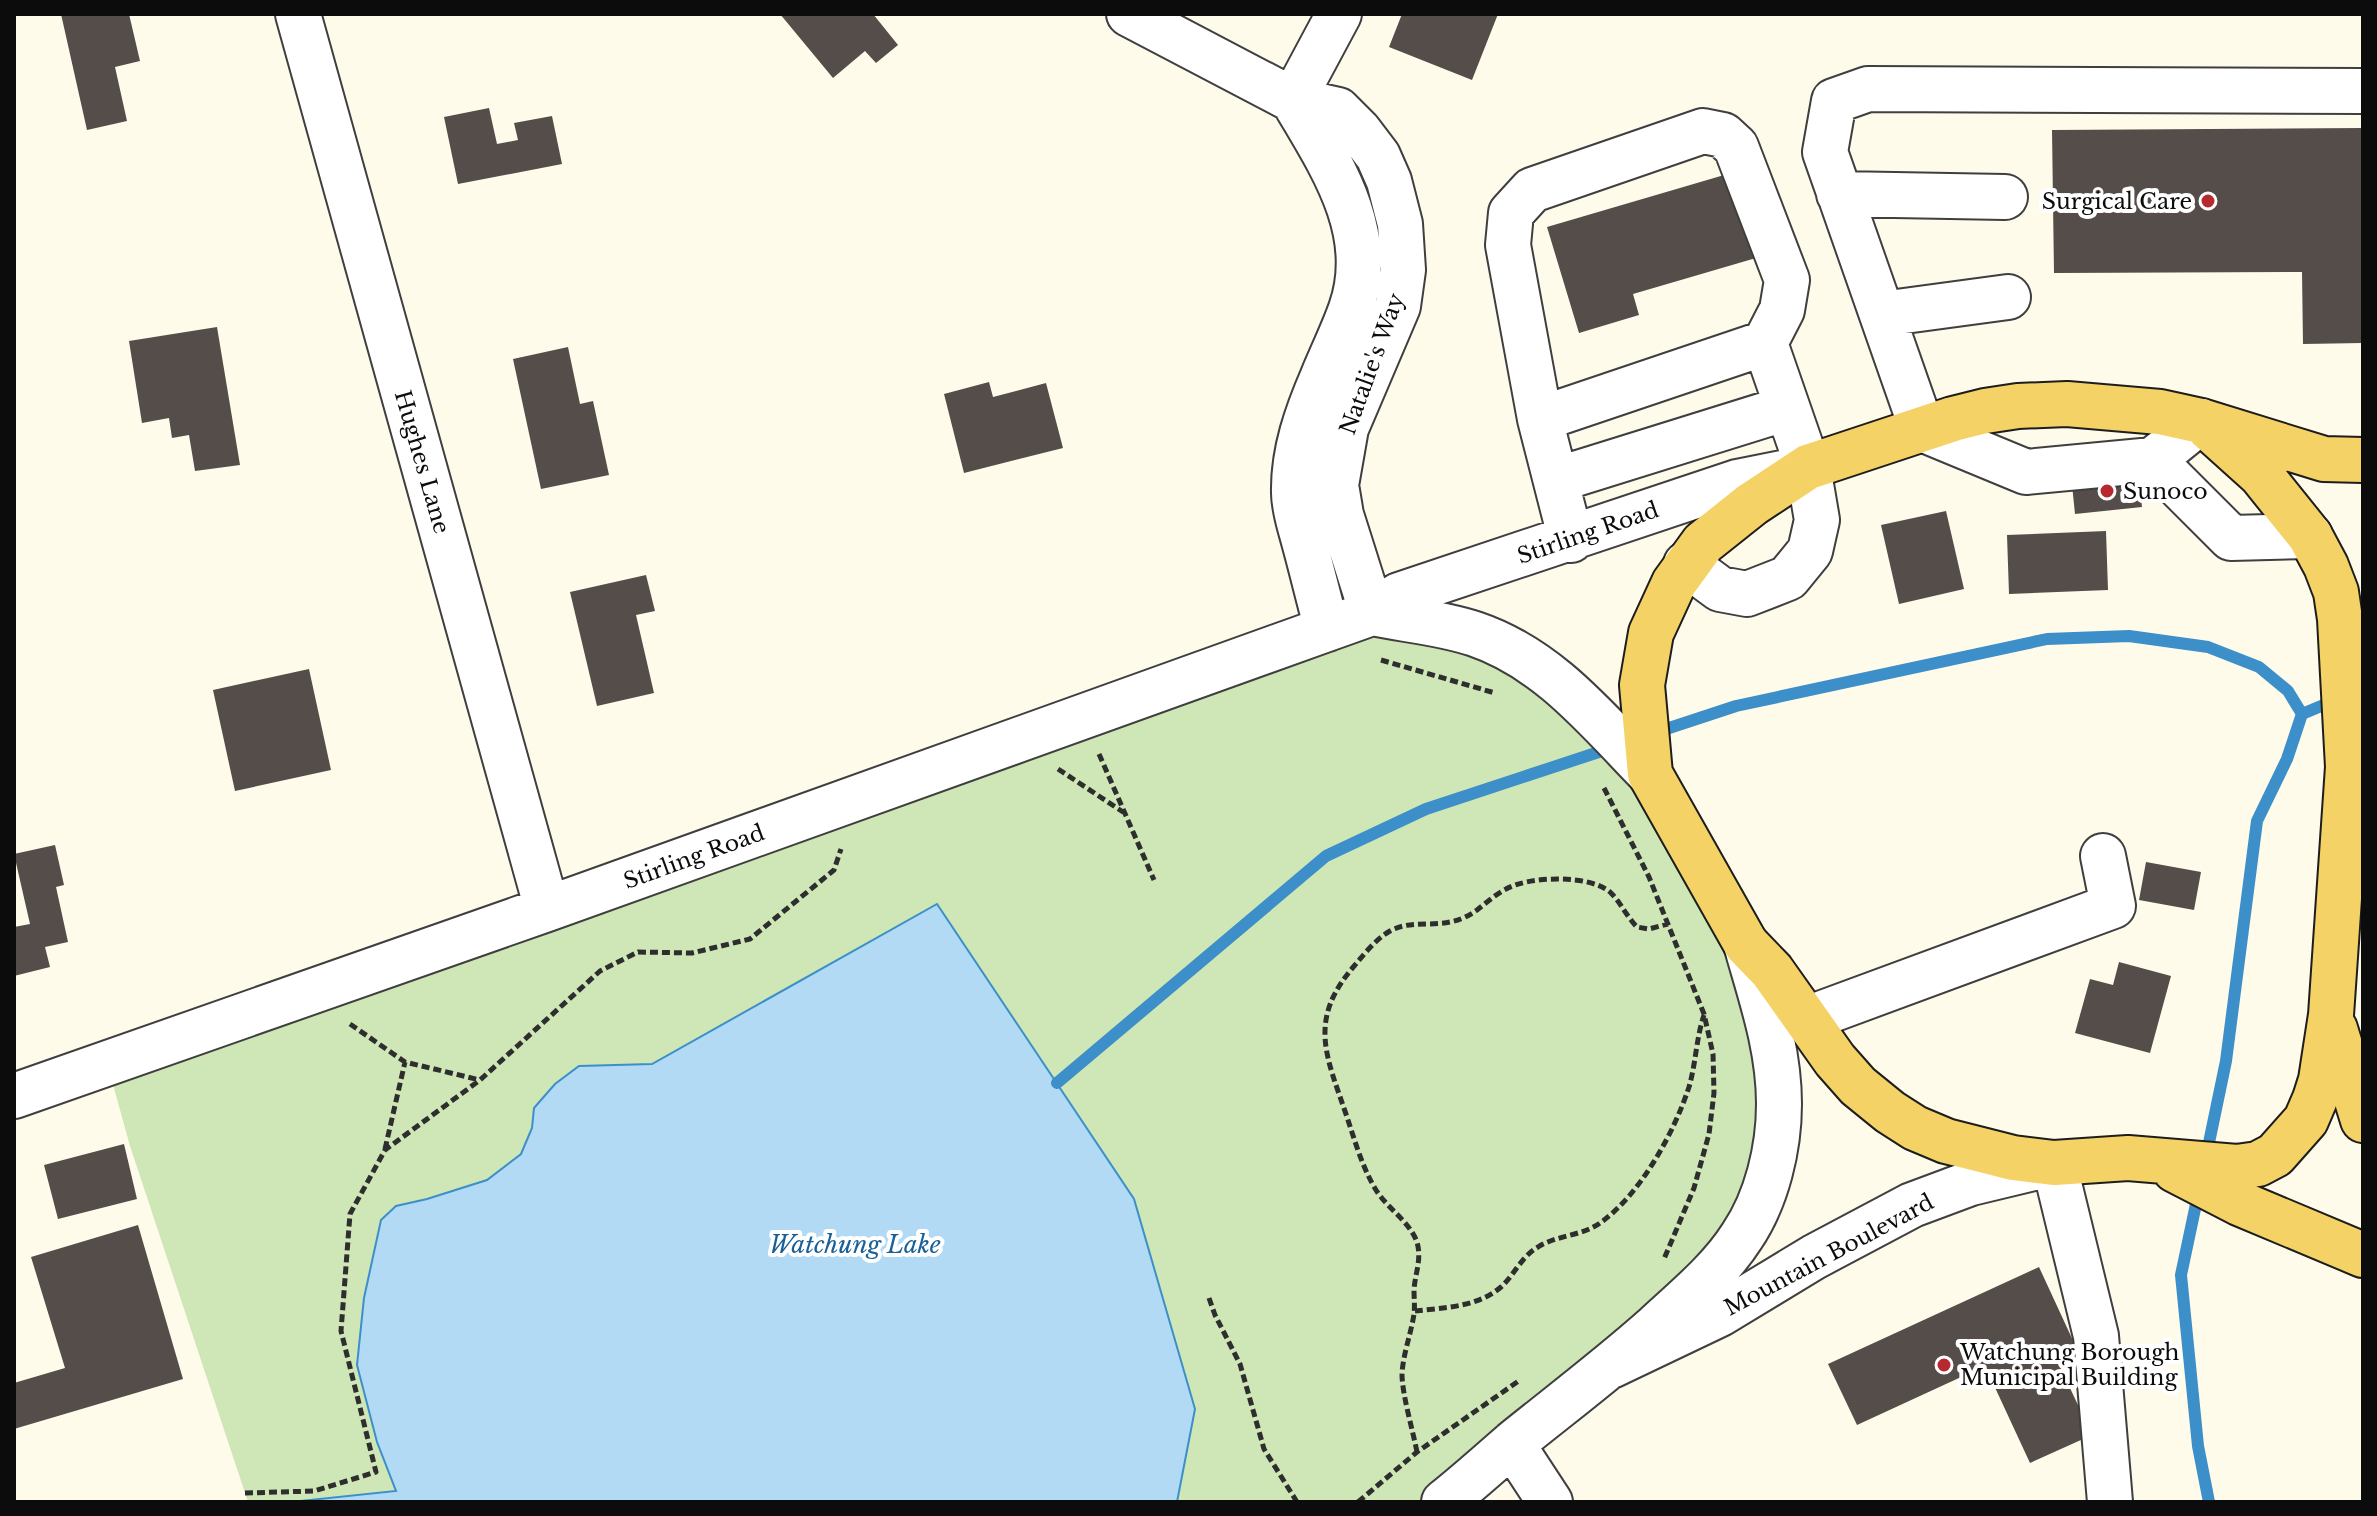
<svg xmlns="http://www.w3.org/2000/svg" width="2377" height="1516" font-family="'Libre Baskerville',serif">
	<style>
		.green { fill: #cfe7b7 }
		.water { fill: #b2daf4; stroke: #3c8fc8; stroke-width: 2 }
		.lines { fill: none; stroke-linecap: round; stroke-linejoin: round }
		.stream { stroke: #3c8fc8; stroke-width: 12 }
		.building { fill: #544d49 }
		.minor-casing { stroke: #3f3f3f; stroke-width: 48 }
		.major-casing { stroke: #1d1d1d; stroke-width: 48 }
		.path { stroke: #2e2e2e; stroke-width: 5; stroke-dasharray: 8 4; stroke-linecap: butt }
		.minor { stroke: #fff; stroke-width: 44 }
		.major { stroke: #f4d266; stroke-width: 44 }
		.poi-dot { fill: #b6292f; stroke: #fff; stroke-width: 3 }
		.labels { text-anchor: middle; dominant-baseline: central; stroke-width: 8; stroke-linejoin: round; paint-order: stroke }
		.poi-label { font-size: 22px; fill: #0c0c0c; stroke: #fff; text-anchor: start }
		.street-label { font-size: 22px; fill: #0c0c0c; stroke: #fff }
		.water-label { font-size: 24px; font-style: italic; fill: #1a6098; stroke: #fff }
	</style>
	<rect width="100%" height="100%" fill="#fefbeb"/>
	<path class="green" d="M1372,613L1424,624L1594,717L1764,1007L1757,1207L1444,1502H1177L1195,1409L678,1050L652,1064L579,1066L534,1107L532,1128L522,1154L487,1180L427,1199L396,1206L381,1220L364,1298L357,1365L377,1442L397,1491L291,1502H248L130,1146L107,1063Z"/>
	<path class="water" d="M937,904L1134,1199L1195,1409L1177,1502H291L396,1491L377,1442L357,1365L364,1298L381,1220L396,1206L427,1199L487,1180L521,1154L532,1128L534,1108L555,1084L579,1066L652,1064Z"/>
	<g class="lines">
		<path class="stream" d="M2302,714L2338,699
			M1654,733L1736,706L2047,639L2129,636L2208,647L2259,667L2288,691L2302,714L2287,759L2257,821L2226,1061L2206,1157
			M1057,1083L1326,856L1426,809L1614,747
			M2199,1190L2181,1275L2198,1446L2209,1502"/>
	</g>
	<path class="building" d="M61,14H129L140,61L115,67L127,121L87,130Z
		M780,14H873L898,45L876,63L865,51L833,78Z
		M1402,14H1498L1472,80L1389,47Z
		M489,108L497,144L518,140L514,123L552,116L562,164L458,184L444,117Z
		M2363,128V343L2303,344L2302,272L2054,273L2052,130Z
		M1731,173L1756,258L1633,294L1639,315L1579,333L1547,227Z
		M217,327L240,465L195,471L189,435L172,438L169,418L142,423L129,341Z
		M568,347L580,404L593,401L609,475L541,489L513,359Z
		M989,382L993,397L1046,383L1063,448L964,473L944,394Z
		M2138,468L2142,507L2075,514L2071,475Z
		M1946,511L1964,589L1899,604L1881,525Z
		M2106,531L2108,590L2009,594L2007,535Z
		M646,575L655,611L636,615L654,693L597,706L570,592Z
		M309,669L331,770L235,791L213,690Z
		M55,845L64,885L56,887L68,942L45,947L50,967L14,976V927L30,924L14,854Z
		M2146,862L2201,872L2194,910L2139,900Z
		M2119,962L2171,976L2150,1053L2075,1033L2090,979L2113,985Z
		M124,1144L137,1199L58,1219L44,1165Z
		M138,1225L183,1379L14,1429V1383L65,1368L31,1257Z
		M2039,1267L2076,1347L2055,1356L2092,1435L2030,1463L1985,1366L1857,1425L1828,1364Z"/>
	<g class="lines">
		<g class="minor-casing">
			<path id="minor" d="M298,14L547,909
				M1129,14L1293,100L1338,110L1359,131L1378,156L1389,181L1400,224L1403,270L1398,306L1346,428L1336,485L1341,515L1372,613
				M1293,100C1330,163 1378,232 1351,309C1343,332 1332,354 1323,376C1307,413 1293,452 1294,493C1294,509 1300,526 1304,541C1312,570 1319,600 1327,629
				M1293,100L1339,14
				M1839,194L2005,197
				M1882,314L2008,297
				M1540,419L1508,245L1511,213L1532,190L1703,131L1723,135L1736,147L1787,280L1782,310L1765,343
				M2201,421L2153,460L2026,472L1922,429L1825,152L1834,101L1868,89L2363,91
				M2153,460L2231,538L2310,536
				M1556,480L1787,408
				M1571,540L1540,419L1765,343L1808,467L1817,520L1810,551L1788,578L1747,594L1720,589L1686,564
				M1372,613C1406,620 1442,623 1475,634C1549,659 1598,721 1650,774
				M1804,1020L2113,906L2103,856
				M14,1096L547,909L1327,629L1372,613L1399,595L1737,482L1807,468
				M1611,1366L1720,1314L1814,1257L1912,1205L1971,1183L2054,1163L2096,1336L2110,1502
				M1512,1444L1550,1502
				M1444,1502C1468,1483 1490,1463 1513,1443C1560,1405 1609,1368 1654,1328C1685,1299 1719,1272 1742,1236C1767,1199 1779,1148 1779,1104C1779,1048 1761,997 1746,944"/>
		</g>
		<g class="major-casing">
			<path id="major" d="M2201,421L2261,475L2310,536L2326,566L2336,592L2340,619L2348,767L2331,1015L2321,1080L2315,1099L2306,1120L2275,1155L2258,1164L2237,1167L2128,1158L2054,1163L2013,1158L1946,1141L1915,1128L1890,1112L1858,1086L1835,1060L1772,971L1746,944L1650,774L1642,685L1651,633L1674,583L1703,543L1752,504L1808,467L1953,419L1985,411L2018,406L2067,404L2160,412L2201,421L2324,459L2363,460
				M2335,1029L2363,1120
				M2175,1170L2239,1203L2363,1255"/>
		</g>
		<path class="path" d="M1381,660L1495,693
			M1099,754L1154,880
			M1058,769L1123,812
			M1604,788L1649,877L1704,1014L1713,1054L1714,1093L1709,1134L1694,1188L1664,1259
			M350,1024L405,1062L480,1080
			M385,1149L405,1062
			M1209,1298L1215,1315L1240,1364L1264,1449L1297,1502
			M1415,1311C1443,1308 1478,1307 1501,1287C1515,1274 1521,1257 1538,1247C1557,1235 1582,1236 1600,1223C1640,1195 1674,1133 1689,1087C1696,1063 1696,1039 1704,1015
			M1417,1452C1413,1431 1402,1394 1402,1374C1403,1354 1411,1334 1414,1314C1415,1306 1414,1298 1414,1290C1415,1273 1422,1260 1417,1242C1409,1221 1388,1209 1376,1190C1362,1167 1355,1141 1347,1117C1326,1055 1307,1020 1355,965C1365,953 1376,939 1390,931C1417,916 1444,934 1477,910C1486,903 1496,894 1506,889C1529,876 1591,874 1611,893C1621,903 1627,917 1637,927L1649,929L1668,924
			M245,1493L314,1491L376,1472L341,1331L350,1214L385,1150L480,1080L600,971L638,952L692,953L750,939L834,870L841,849
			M1358,1502L1417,1452L1520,1380"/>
		<use href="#minor" class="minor"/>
		<use href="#major" class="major"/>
	</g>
	<g class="poi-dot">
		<circle cx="2208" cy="201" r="8"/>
		<circle cx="2107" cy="491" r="8"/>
		<circle cx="1944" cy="1365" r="8"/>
	</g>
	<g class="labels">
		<g class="poi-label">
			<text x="2192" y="201" text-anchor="end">Surgical Care</text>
			<text x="2123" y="491">Sunoco</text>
			<text x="1960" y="1352">Watchung Borough<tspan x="1960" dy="25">Municipal Building</tspan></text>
		</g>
		<g class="street-label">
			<text transform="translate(1372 364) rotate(-70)">Natalie's Way</text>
			<text transform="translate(422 462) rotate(74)">Hughes Lane</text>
			<text transform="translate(1588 533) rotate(-19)">Stirling Road</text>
			<text transform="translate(694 857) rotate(-20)">Stirling Road</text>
			<text transform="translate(1829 1255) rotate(-28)">Mountain Boulevard</text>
		</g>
		<g class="water-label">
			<text x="855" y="1244">Watchung Lake</text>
		</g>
	</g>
	<rect width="2377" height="1516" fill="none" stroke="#0c0c0c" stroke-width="32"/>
</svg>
